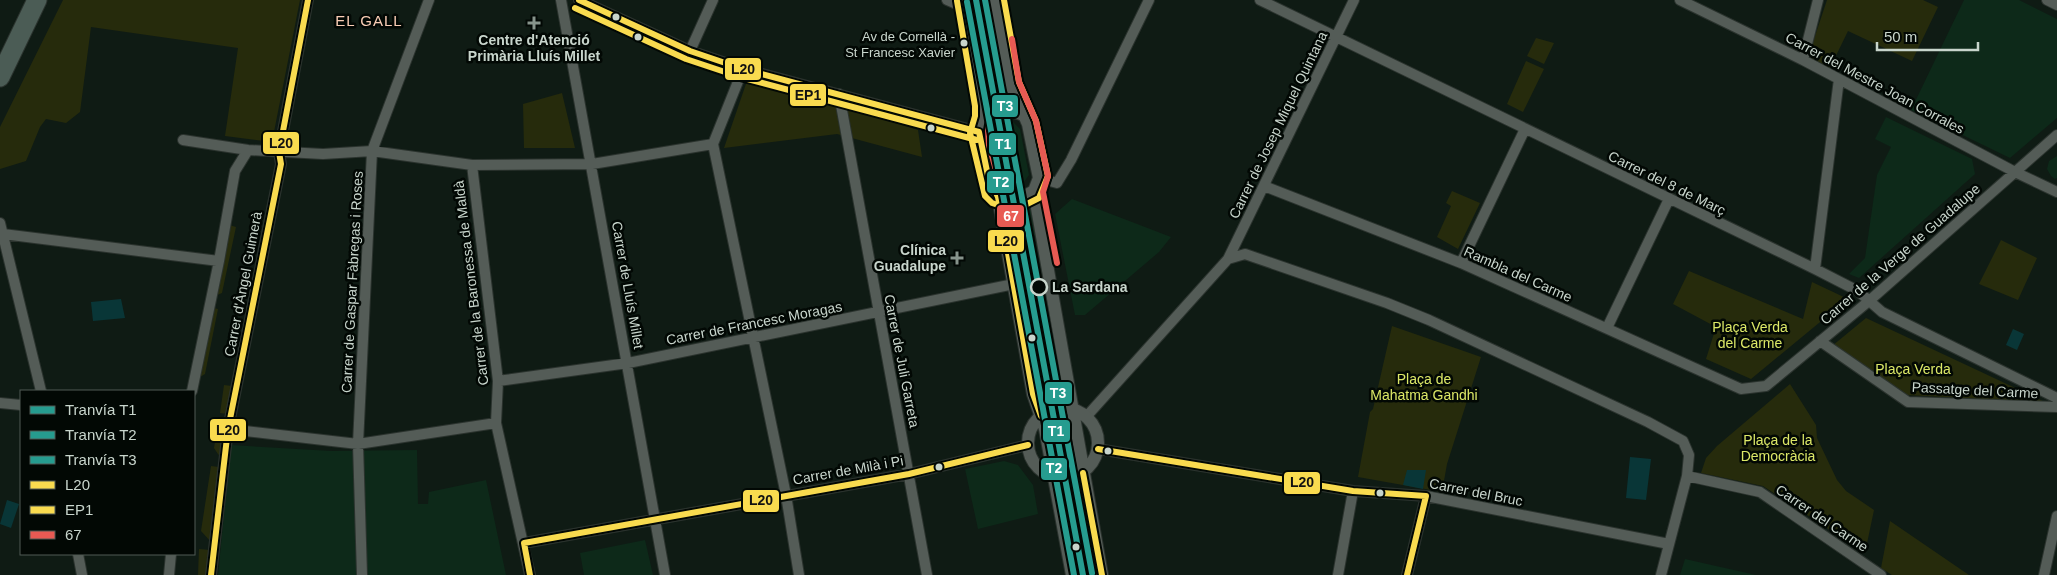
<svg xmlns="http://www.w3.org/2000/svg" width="2057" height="575" font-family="Helvetica,sans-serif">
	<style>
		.built { fill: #0d2919 }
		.green { fill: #262b0c }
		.water { fill: #093637 }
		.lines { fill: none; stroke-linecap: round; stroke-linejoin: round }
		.minor-casing { stroke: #2b332e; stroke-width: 12 }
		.tertiary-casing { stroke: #2b332e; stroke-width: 14 }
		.motorway-casing { stroke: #2b332e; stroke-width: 21 }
		.minor { stroke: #545c57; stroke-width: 10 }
		.tertiary { stroke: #545c57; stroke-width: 12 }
		.motorway { stroke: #4b5c55; stroke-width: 19 }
		.bus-1-casing { stroke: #020804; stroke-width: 10 }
		.bus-2-casing { stroke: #020804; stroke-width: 10 }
		.bus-3-casing { stroke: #020804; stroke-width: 10 }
		.bus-1 { stroke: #f9db4f; stroke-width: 6 }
		.bus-2 { stroke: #f9db4f; stroke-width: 6 }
		.bus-3 { stroke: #e85a53; stroke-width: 6 }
		.tram-1-casing { stroke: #020804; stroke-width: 10 }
		.tram-2-casing { stroke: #020804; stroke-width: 10 }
		.tram-3-casing { stroke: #020804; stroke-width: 10 }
		.tram-1 { stroke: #269c8f; stroke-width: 6 }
		.tram-2 { stroke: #269c8f; stroke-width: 6 }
		.tram-3 { stroke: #269c8f; stroke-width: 6 }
		.bus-dot { fill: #c8d5cc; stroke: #020804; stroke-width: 2 }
		.poi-dot { fill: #87948c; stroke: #020804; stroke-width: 2 }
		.stop-dot { fill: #020804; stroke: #c8d5cc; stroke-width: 2.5 }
		.labels { text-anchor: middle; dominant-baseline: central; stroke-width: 5; stroke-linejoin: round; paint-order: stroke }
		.bus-label { font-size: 13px; fill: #c8d5cc; stroke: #020804; text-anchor: end }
		.poi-label { font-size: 14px; font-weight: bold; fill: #c8d5cc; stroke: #020804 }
		.street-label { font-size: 14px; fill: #c8d5cc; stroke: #020804 }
		.stop-label { font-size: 14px; font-weight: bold; fill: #c8d5cc; stroke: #020804; text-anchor: start }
		.park-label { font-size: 14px; fill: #dce867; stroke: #020804 }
		.neighbourhood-label { font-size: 15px; letter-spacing: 1px; fill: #f9cdb5; stroke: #020804 }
		.line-badge { stroke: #020804; stroke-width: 2 }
		.badge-label { font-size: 14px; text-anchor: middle; font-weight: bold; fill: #fff }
		.pale-badge-label { font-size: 14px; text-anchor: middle; font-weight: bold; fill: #111 }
	</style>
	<rect width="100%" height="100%" fill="#0f1b14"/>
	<path class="built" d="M972,0H989L1002,72L986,75Z
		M1964,0H2019L2057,19V118L2010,158L1911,110Z
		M1886,117L1972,159L1975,174L1859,278L1849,274L1865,258L1877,175L1891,147L1875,139Z
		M1010,119L1020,129L1029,175L1021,186L1008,188L999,182L996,174L989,132L997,122Z
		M2057,156V178L2055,179L2051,176L2047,169L2049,161Z
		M1072,199L1171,237L1159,252L1085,315H1075L1055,214Z
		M1031,208L1036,235L1013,239L1008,213Z
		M1066,420L1074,464L1058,467L1050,423Z
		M231,445L331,451L417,450L418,504H428L429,492L486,480L506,575H218Z
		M1004,461L1018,465L1033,485L1038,514L978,529L965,469Z
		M1080,497L1095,575H1078L1064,500Z
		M645,540L653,575H584L580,553Z
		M1685,559L1756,575H1680Z"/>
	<path class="green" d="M63,0H300L272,142L225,136L238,48L91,27L80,112L66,123L46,119L40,127L26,161L0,169V127Z
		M1827,0H1923L1938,7L1912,61L1848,31L1830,68L1808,57Z
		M1536,38L1554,43L1544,64L1527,56Z
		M1526,61L1544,69L1523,112L1507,104Z
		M748,78L918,130L922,157L837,134L724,148Z
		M562,93L575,148H524L523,104Z
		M1452,191L1480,203L1458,249L1437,237L1451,206L1446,203Z
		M226,224L236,227L222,293L210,298Z
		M2001,240L2037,258L2018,300L1979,284Z
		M1689,271L1803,319L1812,282L1848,299L1751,379L1706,359L1716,327L1673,304Z
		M209,307L218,309L205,374L195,380Z
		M1866,318L2045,402L1905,395L1832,346Z
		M1392,326L1481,357L1447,464L1442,492L1358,477L1370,412L1373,409Z
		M1790,384L1816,425L1817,438L1837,480L1846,491L1874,510L1865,553L1763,486L1701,473L1706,458L1717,446Z
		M224,385L232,386L227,414L220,413Z
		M219,417H226L220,457L214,448Z
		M211,466L219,467L211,542L201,531Z
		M1890,521L1969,575H1892L1881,568Z
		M199,549L210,550L207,575H198Z"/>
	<path class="water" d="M121,299L125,318L93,321L91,302Z
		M2013,329L2024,334L2017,350L2006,345Z
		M1630,457L1651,459L1646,500L1626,498Z
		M1407,470H1426L1423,489L1403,485Z
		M7,500L19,504L11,528L0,524Z"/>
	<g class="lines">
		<g class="minor-casing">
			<path id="minor" d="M561,0L665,575
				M579,0L690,51L743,69L979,132
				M947,0L968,9
				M1260,0L1815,269L1858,291L1882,312L2057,398
				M1680,0L1803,60L2015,172L2057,192
				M2047,0L2057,5
				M690,51L713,0
				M1803,60L1818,0
				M743,69L713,144L786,495L799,575
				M839,94L927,575
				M183,140L248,150L323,154L372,151L472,165L592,164L713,144
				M472,165L498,381L496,423L530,575
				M1039,178L1057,183L1071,160L1149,0
				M1264,186L1461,263L1741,389L1766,386L1869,301L2057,135
				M0,223L41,391
				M3,234L219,261
				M1228,259L1245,254L1387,303L1429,320L1648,422L1683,441L1689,455L1687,476L1661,575
				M1461,263L1525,129
				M1815,269L1839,79
				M1607,328L1669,199
				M1820,341L1908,402L2057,407
				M498,381L628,363L1014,284
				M192,391L219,261L235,171L248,150
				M0,403L21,405
				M1086,417L1228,259L1354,0
				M228,429L358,444L496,423
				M1098,449L1353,491L1426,496L1669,544
				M1687,476L1760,492L1881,575
				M524,543L909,474L1028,445
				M78,554L82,575
				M169,575L171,554
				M211,575L228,429L281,164L279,152L308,0
				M362,575L358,444L372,151L429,0
				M1338,575L1353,491
				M1407,575L1426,496
				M2044,575L2057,516"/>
		</g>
		<g class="tertiary-casing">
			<path id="tertiary" d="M966,0L984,105C984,115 979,123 979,132C978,144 990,190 998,197L1033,394L1045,429L1072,575
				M995,0L1011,85L1028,124L1034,154L1039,178L1034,191L1102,575
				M984,118C999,110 1007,108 1023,115
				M998,197C1011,203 1022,198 1034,191
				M1028 443a35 35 0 1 1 70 0a35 35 0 1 1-70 0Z"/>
		</g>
		<g class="motorway-casing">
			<path id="motorway" d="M0,77L37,0"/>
		</g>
		<use href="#minor" class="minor"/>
		<use href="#tertiary" class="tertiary"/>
		<use href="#motorway" class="motorway"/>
		<g class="bus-1-casing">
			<path id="bus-1" d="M579,0L690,51L743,69L979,132L988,176L998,197L1033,394L1041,416
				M1098,449L1353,491L1426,496L1407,575
				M1083,473L1102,575
				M211,575L228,429L281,164L279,152L308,0
				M530,575L524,543L909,474L1028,445"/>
		</g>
		<g class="bus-2-casing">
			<path id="bus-2" d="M957,1L975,106V116L970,133L985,196L992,203L1007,208L1021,207L1039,198L1048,176L1036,121L1019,82L1004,0
				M575,8L686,59L740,77L977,140"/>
		</g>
		<g class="bus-3-casing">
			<path id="bus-3" d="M975,0L993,105L988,130L989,145L997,174L1007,195L1041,392L1054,427L1081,573
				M1012,39L1019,82L1036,121L1048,176L1043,192L1057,263"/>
		</g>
		<use href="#bus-1" class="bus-1"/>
		<use href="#bus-2" class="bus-2"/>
		<use href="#bus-3" class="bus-3"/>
		<g class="tram-1-casing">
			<path id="tram-1" d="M976,0L1083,575"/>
		</g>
		<g class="tram-2-casing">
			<path id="tram-2" d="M967,2L1074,575"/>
		</g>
		<g class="tram-3-casing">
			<path id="tram-3" d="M985,0L1092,573"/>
		</g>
		<use href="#tram-1" class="tram-1"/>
		<use href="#tram-2" class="tram-2"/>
		<use href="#tram-3" class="tram-3"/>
	</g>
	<g class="bus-dot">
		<circle cx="616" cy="17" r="4.5"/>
		<circle cx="638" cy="37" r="4.5"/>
		<circle cx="964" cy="43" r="4.5"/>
		<circle cx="931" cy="128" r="4.5"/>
		<circle cx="1032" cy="338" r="4.5"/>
		<circle cx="1108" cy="451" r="4.5"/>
		<circle cx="939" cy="467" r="4.5"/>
		<circle cx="1380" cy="493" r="4.5"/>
		<circle cx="1076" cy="547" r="4.5"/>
	</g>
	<g class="poi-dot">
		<path d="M531.5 15.5h5v5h5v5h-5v5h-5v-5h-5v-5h5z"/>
		<path d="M954.5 250.5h5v5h5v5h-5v5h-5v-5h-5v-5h5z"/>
	</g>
	<circle class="stop-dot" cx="1039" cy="287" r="8"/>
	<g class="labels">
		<g class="bus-label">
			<text x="955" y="36">Av de Cornellà -<tspan x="955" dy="16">St Francesc Xavier</tspan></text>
		</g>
		<g class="poi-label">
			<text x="534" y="40">Centre d'Atenció<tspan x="534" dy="16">Primària Lluís Millet</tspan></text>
			<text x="946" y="250" text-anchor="end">Clínica<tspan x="946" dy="16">Guadalupe</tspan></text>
		</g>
		<g class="street-label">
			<text transform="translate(1875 83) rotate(28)">Carrer del Mestre Joan Corrales</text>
			<text transform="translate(1278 125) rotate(-64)">Carrer de Josep Miquel Quintana</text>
			<text transform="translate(1667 183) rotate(26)">Carrer del 8 de Març</text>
			<text transform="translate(1900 254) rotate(-41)">Carrer de la Verge de Guadalupe</text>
			<text transform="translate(1518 274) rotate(24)">Rambla del Carme</text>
			<text transform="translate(352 282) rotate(-87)">Carrer de Gaspar Fàbregas i Roses</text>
			<text transform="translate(471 283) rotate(-97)">Carrer de la Baronessa de Maldà</text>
			<text transform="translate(243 284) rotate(-79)">Carrer d'Àngel Guimerà</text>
			<text transform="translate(628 285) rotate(80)">Carrer de Lluís Millet</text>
			<text transform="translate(754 323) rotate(-11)">Carrer de Francesc Moragas</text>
			<text transform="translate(902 361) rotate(79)">Carrer de Juli Garreta</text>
			<text transform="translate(1975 390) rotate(3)">Passatge del Carme</text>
			<text transform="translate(848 470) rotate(-10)">Carrer de Milà i Pi</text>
			<text transform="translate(1476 492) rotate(11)">Carrer del Bruc</text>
			<text transform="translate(1822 518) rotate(34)">Carrer del Carme</text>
		</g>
		<g class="stop-label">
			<text x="1052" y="287">La Sardana</text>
		</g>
		<g class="park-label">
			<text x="1750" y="327">Plaça Verda<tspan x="1750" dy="16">del Carme</tspan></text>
			<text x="1913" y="369">Plaça Verda</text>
			<text x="1424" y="379">Plaça de<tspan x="1424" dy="16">Mahatma Gandhi</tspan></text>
			<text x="1778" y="440">Plaça de la<tspan x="1778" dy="16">Democràcia</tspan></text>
		</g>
		<g class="neighbourhood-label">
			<text x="369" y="20">EL GALL</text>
		</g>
	</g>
	<g class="line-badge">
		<rect x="724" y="57" width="38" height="24" rx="5" fill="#f9db4f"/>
		<rect x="789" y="83" width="38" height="24" rx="5" fill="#f9db4f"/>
		<rect x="991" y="94" width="28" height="24" rx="5" fill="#269c8f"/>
		<rect x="262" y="131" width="38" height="24" rx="5" fill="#f9db4f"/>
		<rect x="988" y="132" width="29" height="24" rx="5" fill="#269c8f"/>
		<rect x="986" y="170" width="29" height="24" rx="5" fill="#269c8f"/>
		<rect x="996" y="204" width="29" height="24" rx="5" fill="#e85a53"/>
		<rect x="987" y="229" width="38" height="24" rx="5" fill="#f9db4f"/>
		<rect x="1044" y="381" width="29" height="24" rx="5" fill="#269c8f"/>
		<rect x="209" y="418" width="38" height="24" rx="5" fill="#f9db4f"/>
		<rect x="1042" y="419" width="29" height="24" rx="5" fill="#269c8f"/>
		<rect x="1040" y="457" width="28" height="24" rx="5" fill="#269c8f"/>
		<rect x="1283" y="471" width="38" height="24" rx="5" fill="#f9db4f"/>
		<rect x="742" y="489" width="38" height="24" rx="5" fill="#f9db4f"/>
	</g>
	<g class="badge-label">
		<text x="1005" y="111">T3</text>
		<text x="1003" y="149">T1</text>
		<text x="1001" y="187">T2</text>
		<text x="1011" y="221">67</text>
		<text x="1058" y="398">T3</text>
		<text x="1056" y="436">T1</text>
		<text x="1054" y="473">T2</text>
	</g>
	<g class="pale-badge-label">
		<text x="743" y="74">L20</text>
		<text x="808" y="100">EP1</text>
		<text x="281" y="148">L20</text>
		<text x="1006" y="246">L20</text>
		<text x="228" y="435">L20</text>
		<text x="1302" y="487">L20</text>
		<text x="761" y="505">L20</text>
	</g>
	<rect x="20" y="390" width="175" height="165" fill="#020804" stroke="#515a54"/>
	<rect x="30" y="406" width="25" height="8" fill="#269c8f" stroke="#515a54"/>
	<text x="65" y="415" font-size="15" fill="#c8d5cc">Tranvía T1</text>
	<rect x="30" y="431" width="25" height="8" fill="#269c8f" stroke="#515a54"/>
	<text x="65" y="440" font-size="15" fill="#c8d5cc">Tranvía T2</text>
	<rect x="30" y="456" width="25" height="8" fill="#269c8f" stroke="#515a54"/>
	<text x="65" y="465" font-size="15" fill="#c8d5cc">Tranvía T3</text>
	<rect x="30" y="481" width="25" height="8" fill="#f9db4f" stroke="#515a54"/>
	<text x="65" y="490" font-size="15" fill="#c8d5cc">L20</text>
	<rect x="30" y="506" width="25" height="8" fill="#f9db4f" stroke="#515a54"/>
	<text x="65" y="515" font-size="15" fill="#c8d5cc">EP1</text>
	<rect x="30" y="531" width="25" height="8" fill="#e85a53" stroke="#515a54"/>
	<text x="65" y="540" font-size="15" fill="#c8d5cc">67</text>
	<path d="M1877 42v8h101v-8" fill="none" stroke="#c8d5cc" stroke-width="2.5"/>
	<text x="1884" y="42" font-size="15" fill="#c8d5cc" stroke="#020804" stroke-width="4" paint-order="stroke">50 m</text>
</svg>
